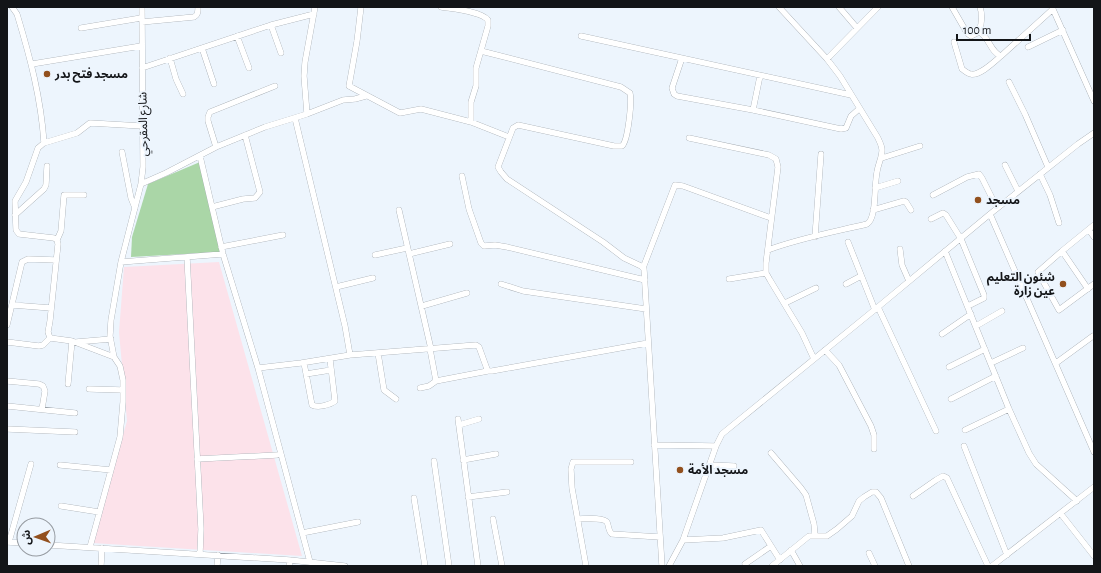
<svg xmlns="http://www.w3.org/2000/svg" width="1101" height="573" font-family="'Alegreya Sans','Noto Sans Arabic',sans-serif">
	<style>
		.industrial { fill: #fce2ea }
		.green { fill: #aad6a7 }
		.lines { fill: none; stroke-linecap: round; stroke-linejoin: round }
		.minor-casing { stroke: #989fa6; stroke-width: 6 }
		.minor { stroke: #fff; stroke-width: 5.5 }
		.poi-dot { fill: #92501e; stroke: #edf5fd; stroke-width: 1.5 }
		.labels { text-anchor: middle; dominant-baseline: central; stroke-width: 4; stroke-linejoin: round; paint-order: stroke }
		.poi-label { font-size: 12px; font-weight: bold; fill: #131518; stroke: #edf5fd; text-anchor: start }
		.street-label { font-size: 12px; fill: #131518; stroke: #edf5fd }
	</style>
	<rect width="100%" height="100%" fill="#edf5fd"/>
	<path class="industrial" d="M219,262L302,556L92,543L127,421L119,332L124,267Z"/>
	<path class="green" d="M200,162L221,252L131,257L132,237L148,184Z"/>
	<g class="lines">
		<g class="minor-casing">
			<path id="minor" d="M12,7L17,14C30,57 41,98 44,143
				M361,7L357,41L349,86L400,113L421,109L471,122
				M441,7C453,9 480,11 488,20V26L476,68V86L471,102V122L509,137
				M839,7L857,28
				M952,7L967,33L971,36L979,32C982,23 983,16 980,7
				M1052,7L1094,101
				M142,22L194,17C198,15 198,12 198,7
				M271,25L281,53
				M81,28L141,18
				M979,32C989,36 990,52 1001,56L1053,9
				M237,36L249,68
				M581,36L851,95
				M954,42L962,69C965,71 968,74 971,74C980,76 995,61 1001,56
				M1028,47L1063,30
				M202,48L214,84
				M481,51L621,87L630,93C632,102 628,141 622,146H614L518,125L513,128L498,167L501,172L507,179L603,242L624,258L641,266L644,269L662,566
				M170,58L176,79L183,94
				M682,58L672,88L674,94L677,96L753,110L841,129L846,128L851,116L859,109
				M827,59L878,7
				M32,64L141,46
				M142,68L271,25L314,14
				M1009,82L1025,114L1048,167
				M753,110L760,76
				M307,114L304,76L305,62L315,7
				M295,118L345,326L350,355
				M689,138L769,155L776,159L778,167L766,263V273L770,280L802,333L814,359
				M216,147L208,121V117L210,112L275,86
				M122,152L131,198L135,208
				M200,156L223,254L258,368L310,562
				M882,158L920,146
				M1005,165L1018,191
				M1040,174L1050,195L1059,223
				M462,176L469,209L481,243L484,246L495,245L507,247L645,280
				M141,184L166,173L216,147L265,127L307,114L343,100L355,99L366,96
				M875,188L898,181
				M933,195L967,177L979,174L982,178L997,208
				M212,207L243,199L255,198L260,192L245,135
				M399,210L431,349
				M873,210L904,201L906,202L911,210
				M990,214L1094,452
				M15,215L44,189L46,185L47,166
				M931,219L943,213L946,215L961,239L984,295V298L968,306
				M1094,225L1062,251L1038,272L1059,310L1094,284
				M1089,230L1094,237
				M815,237L821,154
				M57,240L61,231L64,195H84
				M848,242L875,310
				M221,247L283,235
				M900,249L902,265L909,281
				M768,250C800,238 834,232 867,224C877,218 874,184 877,172C878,164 882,158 882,150C882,146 880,143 878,138L840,76L827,59L779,7
				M945,251L1009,409L1029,453L1036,464L1077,501
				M1062,251L1088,289
				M409,254L450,244
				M375,255L407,248
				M187,257L201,529L200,553
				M121,262L223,254
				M643,268L675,185L683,186L771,218
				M729,279L766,273
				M501,284L523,291L646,309
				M846,284L861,276
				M336,287L373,278
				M785,303L816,288
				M12,305L51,308
				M422,306L467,293
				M878,307L936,431
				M7,325L22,262L28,259L56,260
				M976,326L1002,311
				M942,334L971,314
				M50,338L48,332L50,321L58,244L57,240L54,238L19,234L16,230L15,201L26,182L38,148L44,143L77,133L90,123L142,126
				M50,338L72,341L114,357
				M7,342L39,346L43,345L50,338
				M76,342L111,339
				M430,349L436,381L488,371
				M825,350L839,365L871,426L874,435V449
				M378,353L384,390L396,399
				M304,363L312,405C318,408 330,405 335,401L330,359
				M991,363L1023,348
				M1056,363L1093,336
				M949,367L985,349
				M258,368L301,363L350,355L476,345L479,347L487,369L488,371H492L648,343
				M306,374L331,370
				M7,381L39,384L43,386L45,391L42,409
				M68,384L72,341
				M420,388L429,386L436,381
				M89,389L123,390
				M951,399L996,376
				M7,406L75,413
				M458,419L478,566
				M459,425L479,419
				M7,429L75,432
				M965,430L1009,409
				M654,445L716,446
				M964,446L1007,555
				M771,453L801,488L806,495L814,524L815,535
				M197,459L277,455
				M463,460L496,454
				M434,461L449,566
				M60,465L111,470
				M709,465L734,466
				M913,496L936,480L943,476L947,478L988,566
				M468,497L507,492
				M414,498L425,566
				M61,506L99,512
				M1061,514L1094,556
				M493,519L502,566
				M578,519C584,519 603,517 607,522C609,526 608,531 612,534L660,537
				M302,533L358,522
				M683,540L723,538L761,530L780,560
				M7,542L24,543
				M9,542L31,464
				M48,545L290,560L345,566
				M90,547L120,437L123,402V380L120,366L114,357L110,336L111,320L121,262L141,184L143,167L142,7
				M791,550L800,566
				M869,553L875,566
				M745,564L771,546
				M101,566L102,548
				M217,566L218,555
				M289,566L290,560
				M586,566L572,488L571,469L573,462H631
				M669,566L683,540L716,446L722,434L878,307L990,214L1078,144L1094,133
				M772,566L809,536H827L837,529L852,516L859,501L864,497L872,492H876L881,498L909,566
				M992,566L1094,487"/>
		</g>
		<use href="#minor" class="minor"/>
	</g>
	<g class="poi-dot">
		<circle cx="47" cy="74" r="4"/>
		<circle cx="978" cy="200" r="4"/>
		<circle cx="1063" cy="284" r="4"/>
		<circle cx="680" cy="470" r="4"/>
	</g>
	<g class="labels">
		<g class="poi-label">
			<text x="55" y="74">مسجد فتح بدر</text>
			<text x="986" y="200">مسجد</text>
			<text x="1055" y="277" text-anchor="end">شئون التعليم<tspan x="1055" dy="14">عين زارة</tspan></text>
			<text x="688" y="470">مسجد الأمة</text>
		</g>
		<g class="street-label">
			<text transform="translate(143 124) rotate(-91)">شارع المقرحي</text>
		</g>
	</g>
	<rect width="1101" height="573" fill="none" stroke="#131518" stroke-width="16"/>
	<g transform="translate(36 537) rotate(268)"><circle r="19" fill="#edf5fd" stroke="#969ba1"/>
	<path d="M0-3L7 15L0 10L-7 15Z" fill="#92501e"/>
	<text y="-6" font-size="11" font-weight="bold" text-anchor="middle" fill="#131518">ش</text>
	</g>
	<path d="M957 34v6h73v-6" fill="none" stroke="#131518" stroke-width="2"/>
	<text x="963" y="34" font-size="12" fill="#131518" stroke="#edf5fd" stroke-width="3" paint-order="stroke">100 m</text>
</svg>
